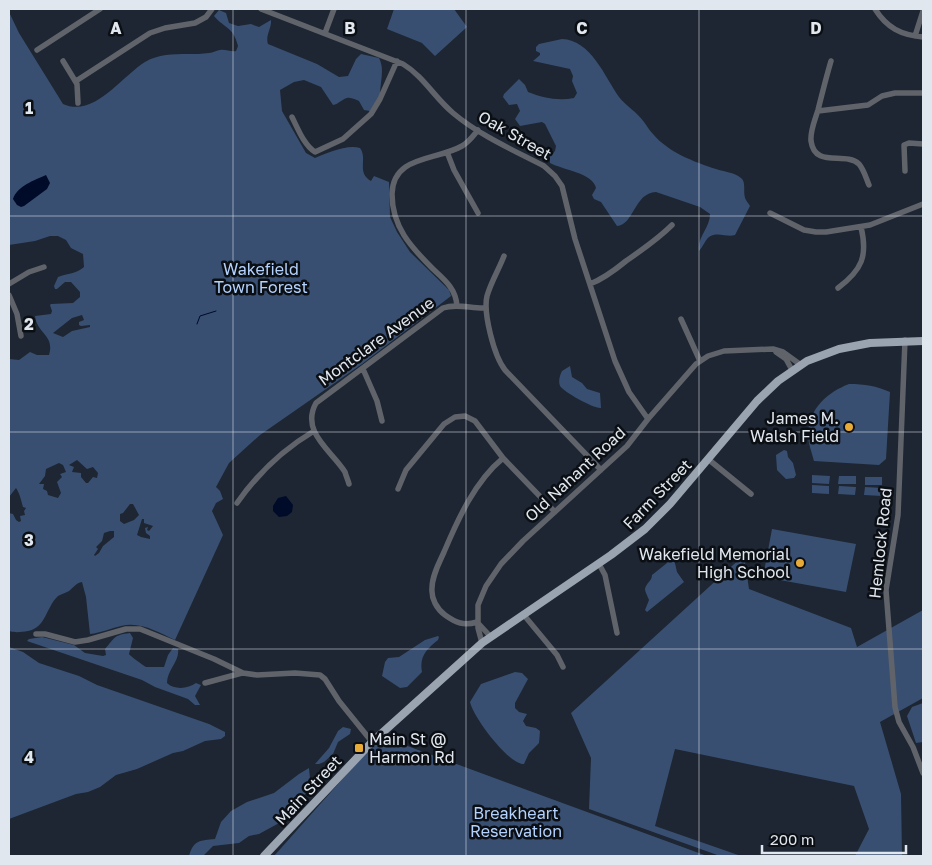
<svg xmlns="http://www.w3.org/2000/svg" width="932" height="865" font-family="'Golos Text',sans-serif">
	<style>
		.green { fill: #384f71; fill-rule: evenodd }
		.water { fill: #000a29 }
		.lines { fill: none; stroke-linecap: round; stroke-linejoin: round }
		.stream { stroke: #000a29; stroke-width: 1 }
		.minor { stroke: #60646a; stroke-width: 5.5 }
		.major { stroke: #9aa3b0; stroke-width: 8 }
		.grid { fill: none; stroke: #e1e7ef; stroke-width: 1; stroke-opacity: 0.55 }
		.poi-dot { fill: #e9ab38; stroke: #0b0f14; stroke-width: 2 }
		.labels { text-anchor: middle; dominant-baseline: central; stroke-width: 5; stroke-linejoin: round; paint-order: stroke }
		.street-label { font-size: 16px; fill: #e1e7ef; stroke: #0b0f14 }
		.park-label { font-size: 16px; fill: #b3d2fe; stroke: #0b0f14 }
		.poi-label { font-size: 16px; fill: #e1e7ef; stroke: #0b0f14; text-anchor: end }
		.grid-label { font-size: 16px; text-anchor: middle; font-weight: bold; fill: #e1e7ef; stroke: #0b0f14; stroke-width: 5; stroke-linejoin: round; paint-order: stroke }
	</style>
	<rect width="100%" height="100%" fill="#1d2632"/>
	<path class="green" d="M394,9H454L467,27L435,56L422,43L387,29Z
		M219,10L226,13L229,23L238,26L251,24L259,27L271,20C272,28 265,36 268,44L317,64L339,77L348,76L356,59L361,54L379,58C385,69 380,83 380,94L370,111L364,110L359,101C356,100 351,97 347,98C342,99 339,104 333,105L321,87L304,80L294,82L280,90L282,111L306,153L315,158C327,153 347,144 360,148C368,158 356,173 371,181L374,176L389,182L390,217L397,232L410,252L449,290L451,296L362,364L260,435L229,463L216,487L220,491L223,499L216,503L212,511L223,535L175,640C158,632 140,621 121,626C111,628 101,633 90,634L86,597L82,582C76,583 74,587 69,591C66,593 61,594 58,596C46,607 46,628 28,631C21,632 16,633 9,631V513L13,514L16,520L19,522L21,521L20,516L25,515L24,511L26,508L23,507C21,500 20,494 16,488L9,497V359L19,360L30,352L37,355H49C55,335 37,334 35,316L51,314L52,311L50,305L51,304L73,303L80,297V292L71,282H65L57,289H55L54,286L58,277C68,273 76,274 84,267L83,254L71,248L66,240L58,236H50L35,241L9,245V12L19,33L63,104C94,118 121,77 145,62C165,50 188,56 209,53C213,53 217,50 220,50C225,49 231,52 236,51L238,46C233,26 225,29 214,16ZM82,315L84,320L79,322V325L81,326L90,325V327L72,331L63,337L53,333L72,318ZM77,460L87,469L93,467L98,473L97,478L93,477L88,483H86L81,477V473L72,472L74,467L69,465ZM59,463L63,465L66,472L60,474L62,477L57,482L61,493L58,498L48,495L47,491L43,489L44,484H39L45,476L46,469ZM130,504H133L139,515L134,520L124,524L120,521V514L123,513ZM142,519H144V523L153,526L149,531L147,530L148,527L145,528L146,533L150,536V539L141,537L137,535ZM110,531H114V537L103,546L99,553L95,556L94,555L98,549L96,547L102,541L104,533Z
		M562,39C591,40 605,77 619,97C626,106 637,112 644,122C647,126 649,130 653,134C668,152 694,162 716,169C724,172 734,172 741,178C747,183 742,193 746,200C747,202 749,204 750,206L735,235C727,238 718,231 709,237C705,240 703,247 699,251C697,237 710,228 710,214L700,207L656,192C634,193 634,225 617,226L601,202L594,199L592,195L596,188C593,173 563,170 550,163V156L555,151L556,146L545,124L542,122L520,126L515,119L520,111L517,104L509,105L503,97L504,94L519,79L525,85L528,92C543,98 558,101 574,98L577,93L572,81L573,76L570,69L533,61L540,55V53L536,51V47L539,44Z
		M570,366L572,377L582,383L587,389L600,393L601,408C594,409 564,392 560,386C558,381 560,375 562,371Z
		M849,384C865,384 876,386 890,392L886,459L879,465L814,461C812,453 808,443 808,434C809,408 828,392 849,384Z
		M784,450L787,451L788,457L793,463L796,475L794,478L786,479L777,470L776,455Z
		M812,475L830,476L829,484L812,483Z
		M839,476H856V484H838Z
		M865,477H882V485H865Z
		M812,485L829,486V494L812,493Z
		M839,486L856,487L855,495L838,494Z
		M865,487L882,488V496L864,495Z
		M772,529L856,544L846,592L763,577Z
		M744,555L749,589L851,628L857,647L923,610V698L880,722L901,794L902,856H855L869,829L854,786L675,749L655,826L741,856H720L589,809L591,758L571,713Z
		M672,559H674L677,572L684,582L647,612L645,610L649,600C648,597 645,592 645,589C646,583 652,581 652,575Z
		M130,633L133,638L129,654C130,656 143,665 146,667H164L168,655L173,648L178,649C180,661 167,670 167,683C174,690 188,689 196,683L201,685L195,696L200,705H195L188,699L155,687L142,680L27,641L29,639L42,637L74,645L85,653L103,656L106,655L105,649C115,638 113,635 130,633Z
		M438,636L439,637L438,640C427,649 419,656 422,672L407,687L400,688L382,676L385,662L388,658L399,657L425,640Z
		M9,647L23,652L39,663L79,676L97,685L209,724L225,732V736L221,739L205,741L183,751L173,753L137,769L116,775L100,787L88,792L76,794L9,819Z
		M515,672L522,673L528,679L515,703V708L519,712L527,714L523,721L526,726L536,728L540,731L539,743L529,753L524,764C509,765 473,717 470,702L481,684Z
		M923,703V742L916,743L907,716L912,707Z
		M343,727L351,729L350,734L338,742L333,754L324,762L319,764H315L329,748L338,731Z
		M383,737L707,856H274L354,766Z
		M309,768L310,779L308,790L295,808L281,822L259,834L249,836L239,843L213,846L203,856H189C194,839 200,841 215,839L221,822L231,811L247,802L274,793L299,774Z"/>
	<path class="water" d="M46,175L50,183L47,189L24,206L21,207L17,205L13,199C17,186 35,180 46,175Z
		M286,496L293,505L292,512L287,516L279,517L273,511V506L278,498Z"/>
	<g class="lines">
		<path class="stream" d="M197,324L200,316L216,311"/>
		<path class="minor" d="M261,9L403,64C423,76 435,98 453,113C479,135 513,150 544,166L555,176L562,186L575,239L615,361L629,392L648,419
			M875,9C887,28 901,35 923,37
			M325,33L334,9
			M915,36L923,11
			M37,50L100,9
			M63,61L77,84L78,103
			M831,61C826,78 822,94 818,110C815,120 810,131 811,141C815,169 845,151 859,164C864,170 866,178 869,185
			M76,81L150,33L165,28L195,23L206,17L212,9
			M818,111L868,105L882,96L895,93H923
			M292,117C298,129 304,145 315,152L343,139L371,114L380,99L397,61
			M447,152L454,170L478,213
			M905,171L904,145L909,143L923,144
			M770,213L804,230L816,232H826L870,225L923,204
			M504,256C499,269 491,282 487,296C483,313 494,356 505,370L601,470
			M9,284L29,272L44,267
			M590,284C603,279 615,270 626,261C642,250 658,239 672,225
			M838,288C862,270 868,256 861,227
			M9,295L17,314L21,336
			M457,306C456,289 445,280 433,269C411,247 392,227 392,194C393,155 436,161 462,146C469,142 473,136 478,130
			M681,319L700,361
			M905,340L898,515L886,590L895,707L899,722L913,747L923,773
			M776,352L786,359L792,370
			M363,369L377,401L382,421
			M708,459L751,494
			M349,484C348,480 346,476 345,472C332,451 300,432 316,403L443,308C457,303 472,309 486,308
			M398,489L406,470L444,424L455,417L465,416L475,421L503,458
			M237,503C258,473 282,450 314,431
			M599,564L605,575L617,633
			M523,614L557,655L563,667
			M477,622C464,626 456,623 445,615C437,609 431,599 432,588C432,576 439,563 444,552C458,519 475,481 503,458L555,512
			M477,622L490,636
			M36,634H45L75,642L88,640L126,629H140L214,659L243,673L257,675L295,673L320,675L325,679L339,701L372,742
			M482,643L478,628V605L486,586L501,564L523,541L627,446L648,419L696,364L708,356L724,351L773,349L783,352L801,365
			M205,683L242,673"/>
		<path class="major" d="M264,856L372,742L482,643L611,555L645,529L670,504L757,401L778,381L807,361L839,349L870,343L923,341"/>
	</g>
	<path class="grid" d="M233,9V856M466,9V856M699,9V856M9,216H923M9,432H923M9,649H923"/>
	<g class="poi-dot">
		<circle cx="849" cy="427" r="5"/>
		<circle cx="800" cy="563" r="5"/>
		<rect x="354" y="743" width="10" height="10" rx="2.5"/>
	</g>
	<g class="labels">
		<g class="street-label">
			<text transform="translate(515 135) rotate(30)">Oak Street</text>
			<text transform="translate(376 341) rotate(-36)">Montclare Avenue</text>
			<text transform="translate(575 474) rotate(-43)">Old Nahant Road</text>
			<text transform="translate(657 494) rotate(-46)">Farm Street</text>
			<text transform="translate(880 543) rotate(-84)">Hemlock Road</text>
			<text transform="translate(308 790) rotate(-47)">Main Street</text>
		</g>
		<g class="park-label">
			<text x="261" y="269">Wakefield<tspan x="261" dy="18">Town Forest</tspan></text>
			<text x="516" y="813">Breakheart<tspan x="516" dy="18">Reservation</tspan></text>
		</g>
		<g class="poi-label">
			<text x="839" y="418">James M.<tspan x="839" dy="18">Walsh Field</tspan></text>
			<text x="790" y="554">Wakefield Memorial<tspan x="790" dy="18">High School</tspan></text>
			<text x="369" y="739" text-anchor="start">Main St @<tspan x="369" dy="18">Harmon Rd</tspan></text>
		</g>
	</g>
	<g class="grid-label">
		<text x="116" y="34">A</text>
		<text x="350" y="34">B</text>
		<text x="582" y="34">C</text>
		<text x="816" y="34">D</text>
		<text x="29" y="114">1</text>
		<text x="29" y="330">2</text>
		<text x="29" y="546">3</text>
		<text x="29" y="763">4</text>
	</g>
	<rect width="932" height="865" fill="none" stroke="#e1e7ef" stroke-width="20"/>
	<path d="M762 845v8h144v-8" fill="none" stroke="#e1e7ef" stroke-width="2.5"/>
	<text x="770" y="845" font-size="15" fill="#e1e7ef" stroke="#0b0f14" stroke-width="4" paint-order="stroke">200 m</text>
</svg>
